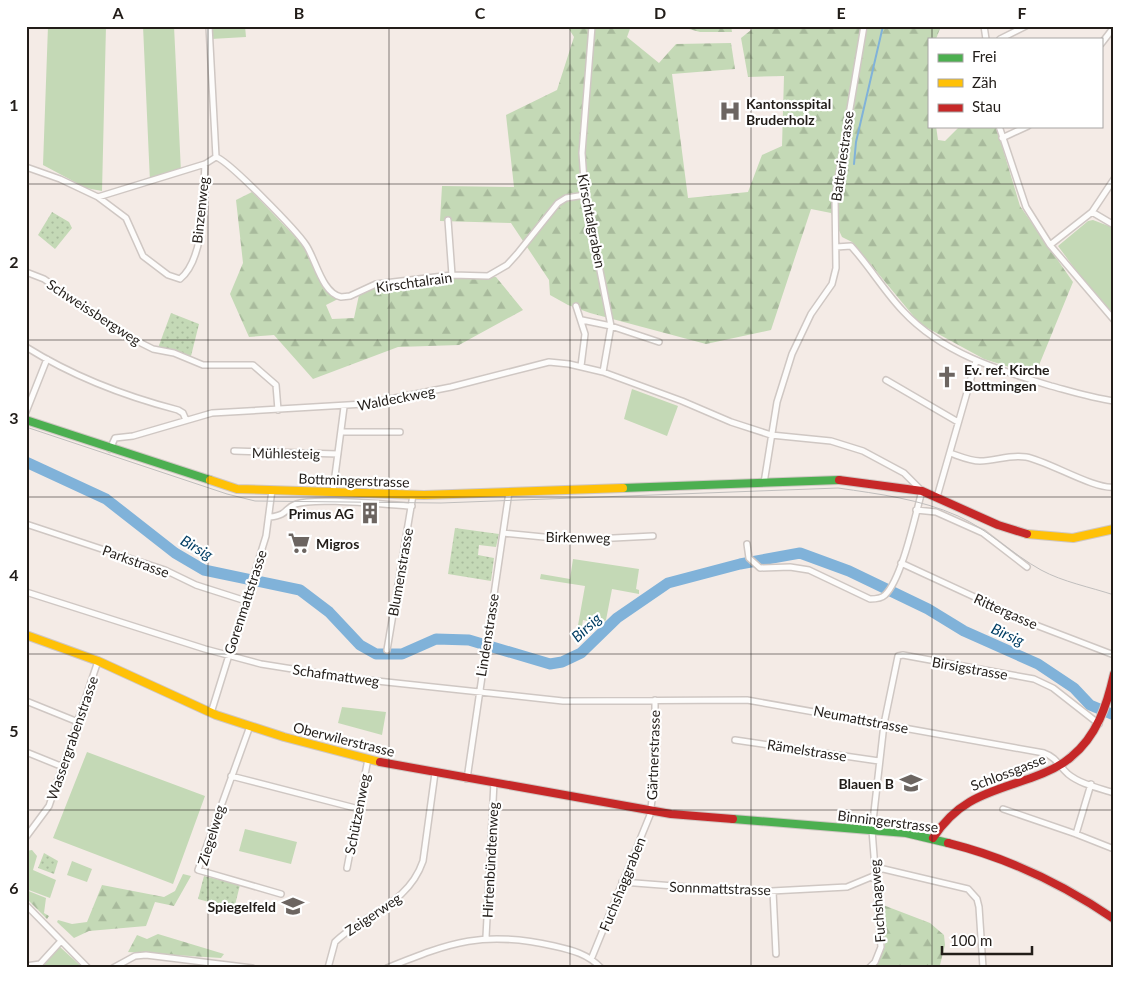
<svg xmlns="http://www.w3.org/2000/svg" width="1140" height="994" font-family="Lato,sans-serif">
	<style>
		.grass { fill: url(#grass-dots) }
		.forest { fill: url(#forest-firs) }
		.green { fill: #c4d9b6 }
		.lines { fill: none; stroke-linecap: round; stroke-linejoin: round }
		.stream { stroke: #80b2d9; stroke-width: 2 }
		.river { stroke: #80b2d9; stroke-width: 11 }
		.street-casing { stroke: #cfc7c3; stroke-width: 8 }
		.fast-casing { stroke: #cfc7c3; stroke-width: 10 }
		.slow-casing { stroke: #cfc7c3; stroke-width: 10 }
		.jam-casing { stroke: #cfc7c3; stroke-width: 10 }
		.street { stroke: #fdfcfb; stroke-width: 5 }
		.fast { stroke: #4caf50; stroke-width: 8 }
		.slow { stroke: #ffc107; stroke-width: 8 }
		.jam { stroke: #c62828; stroke-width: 8 }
		.tram { stroke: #c0bebd; stroke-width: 1 }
		.grid { fill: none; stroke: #221d19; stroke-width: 1; stroke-opacity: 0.55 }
		.labels { text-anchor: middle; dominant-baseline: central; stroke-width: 4.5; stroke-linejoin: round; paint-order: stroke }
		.poi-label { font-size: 14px; font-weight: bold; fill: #221d19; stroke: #fff; text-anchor: start }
		.street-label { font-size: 14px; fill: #221d19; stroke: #fff }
		.water-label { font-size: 15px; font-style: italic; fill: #023e64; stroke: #fff }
		.neatline { fill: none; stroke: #221d19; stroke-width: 2 }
		.grid-label { font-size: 16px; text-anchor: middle; font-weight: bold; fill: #221d19 }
	</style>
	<defs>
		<pattern id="grass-dots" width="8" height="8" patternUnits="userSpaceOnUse" patternTransform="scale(1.25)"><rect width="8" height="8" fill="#c4d9b6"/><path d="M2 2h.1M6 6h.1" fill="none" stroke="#a8ba9c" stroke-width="1.8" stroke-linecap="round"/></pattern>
		<pattern id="forest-firs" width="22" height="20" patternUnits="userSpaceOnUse" patternTransform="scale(1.25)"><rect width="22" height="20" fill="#c4d9b6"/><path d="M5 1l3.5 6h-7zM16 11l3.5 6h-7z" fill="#a8ba9c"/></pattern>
	</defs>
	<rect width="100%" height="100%" fill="#f4ebe6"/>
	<path class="grass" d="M52,212L69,222L72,228L55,249L38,235Z
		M171,313L199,324L191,356L158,348Z
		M455,528L499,534L496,547L479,545L478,555L494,558L491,581L448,574Z
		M44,853L58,861L54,874L38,868Z
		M204,876L240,885L234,909L198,899Z"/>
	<path class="forest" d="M567,26H631L627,37L659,63L676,44L731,43L735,69L672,74L688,198L748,192L762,155L782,146L784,76L748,77L741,38L756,26H941L936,39H929V126H936L938,140L945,141L960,126H996L1020,206L1073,282L1035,375L984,359L920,324L852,242L842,237L831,213L811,209L771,330L706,344L590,313L568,305L550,295L549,280L511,223L440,221L442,186L514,187L506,115L557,90L574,37Z
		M678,26H731L732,32H700Z
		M252,192L305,247L329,292L338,299L326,305L332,319L354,318L359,295L384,284L448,276L496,277L523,310L459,345L398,347L313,379L274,335L249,337L230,294L243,263L236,200Z
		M183,874L191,876L174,906L155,902L146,926L89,931L74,938L57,922L58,920L72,924L87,922L102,885L164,897L175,891Z
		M26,890L46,898L44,913L49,916L47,919L26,898Z
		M883,905L930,923L944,935L945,945L940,965L950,968H875L885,947Z
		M158,934L224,954L221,958L128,952L137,935L147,939Z"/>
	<path class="green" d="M48,26H106L102,191L86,188L43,165Z
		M143,26H174L181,172L150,182Z
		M211,26H245L246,37L211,39Z
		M1093,220L1114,228V315L1086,284L1058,246L1088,221Z
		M632,389L678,406L667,436L624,419Z
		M573,559L639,569L636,589L639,590V594L612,589L606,620L602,624L583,620L581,632L577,631L585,586L540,579L541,574L570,579Z
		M342,707L386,712L382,735L338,723Z
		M87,752L205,796L173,884L53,838Z
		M245,829L297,842L291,864L239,851Z
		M32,850L37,856L33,870L56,880L50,898L26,889V851Z
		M72,861L92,869L87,882L67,875Z
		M60,947L83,968H48L44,964Z"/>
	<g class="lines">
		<path class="stream" d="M854,164L856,142L883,26"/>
		<path class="river" d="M26,462L106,499L175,553L204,570L300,590L329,612L360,645L376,654H402L436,639L469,640L550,664L562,662L581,653L617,618L668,583L740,564L800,553L849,571L928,609L964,631L1038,664L1074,688L1090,705L1114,715"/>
		<g class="street-casing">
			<path id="street" d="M209,26L216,157
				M592,26L582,153L585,195L611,326L603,372
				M984,26L986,39
				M1000,39L1026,26
				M1101,44L1114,27
				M999,126L1026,207L1050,245L1114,320
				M1002,138L1028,126
				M216,157C229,161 297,231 306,245C316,260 322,293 341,297L350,296L376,284L452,275L488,276L507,265L517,254L558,203L566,198L585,195
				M26,167L60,179L98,197L205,164L216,157
				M98,197L126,218L143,256L168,275L180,279C206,258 203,195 205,164
				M1092,212L1114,225
				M448,220L452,275
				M1050,245L1092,212L1114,179
				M836,247L851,246C870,267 884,291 903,311C942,353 998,370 1051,386C1073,392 1092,398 1114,401
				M26,272L44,279L121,333L153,349L174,353L203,365H253L276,385L278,410
				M576,306L585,334L581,366
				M582,320L611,326L659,342
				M26,347C74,377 124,396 178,410L183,413L186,420
				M886,380L958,422
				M26,412L47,359
				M341,432H400
				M110,449L115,438L133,436L212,413L364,404L451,387L549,362L569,364L603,372L682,401L731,422L771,435L831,441L863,451L904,473L922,491C915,516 902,579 885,595C881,599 875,599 870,599L809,570L790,567L760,568L749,558L747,544
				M234,451L338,454
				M950,453C959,456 970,461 980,461C996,461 1010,454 1026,457C1048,461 1095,490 1114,487
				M764,483L777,402L792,354L811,314L832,284L836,268L835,197L864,26
				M333,491L344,407
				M937,497L976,361
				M916,510L936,512L983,533L1027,567
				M270,517C289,515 284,508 296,504C315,497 388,505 412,506
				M26,524L165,570L196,585L246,601
				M503,533L574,540L653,536
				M901,563L1033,624L1114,655
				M26,592L205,649L261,664L349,678L563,701L747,700L1044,753C1056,757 1059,766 1068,774C1080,784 1099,788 1114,793
				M387,650L413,495
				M26,701L78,722
				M211,713L266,536L272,490
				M250,726L198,870L281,894
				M735,740L879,761
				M26,752L63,767
				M231,776L359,809
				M467,779L509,492
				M1003,809L1076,834L1114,849
				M1076,834L1091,784
				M26,837L49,806L98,661
				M875,867L968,889L977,899L979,907L983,968
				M347,868L368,759
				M622,882L752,892L847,887L876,875
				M773,891L776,954
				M26,905L88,968
				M486,937L494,782
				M592,957L650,815L655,777V700
				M40,964L61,941
				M26,966L40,964
				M113,968L135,956L146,955L252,968
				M328,968L335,942C365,913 408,905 423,861L435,773
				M387,968C451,942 484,930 554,946C572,950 588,954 601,968
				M869,968L875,962L881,947L872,830L884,724L898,656L903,655L1034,679L1053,688L1099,724"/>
		</g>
		<g class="fast-casing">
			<path id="fast" d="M26,420L210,480
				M623,488L839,480
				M733,819L906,833L948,843"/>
		</g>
		<g class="slow-casing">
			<path id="slow" d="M210,480L237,489L424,495L623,488
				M1027,534L1073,538L1114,529
				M26,635L98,661L216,715L284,737L380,762"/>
		</g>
		<g class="jam-casing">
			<path id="jam" d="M839,480L922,491L998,525L1027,534
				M380,762L671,814L733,819
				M933,838C959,798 988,793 1031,778C1045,773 1060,767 1071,757C1097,736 1107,705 1114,674
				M948,843C1008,858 1063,884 1114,919"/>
		</g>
		<use href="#street" class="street"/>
		<use href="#fast" class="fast"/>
		<use href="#slow" class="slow"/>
		<use href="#jam" class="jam"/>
		<path class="tram" d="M26,427L227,494L255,501L441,503L838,488C879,494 920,499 958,516C989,530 1012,554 1041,570C1063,582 1090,587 1114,595"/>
	</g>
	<path class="grid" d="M208,26V968M389,26V968M570,26V968M751,26V968M932,26V39M932,126V968M26,184H1114M26,340H1114M26,497H1114M26,654H1114M26,810H1114"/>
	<defs>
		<g id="hospital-bare" transform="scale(1.725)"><path d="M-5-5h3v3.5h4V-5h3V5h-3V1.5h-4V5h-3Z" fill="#6c6561" stroke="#fff" stroke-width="2.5" paint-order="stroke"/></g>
		<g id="church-bare" transform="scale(1.725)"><path d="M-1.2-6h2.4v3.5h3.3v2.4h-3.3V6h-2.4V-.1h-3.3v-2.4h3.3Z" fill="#6c6561" stroke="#fff" stroke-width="2.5" paint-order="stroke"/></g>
		<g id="building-bare" transform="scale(1.725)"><path d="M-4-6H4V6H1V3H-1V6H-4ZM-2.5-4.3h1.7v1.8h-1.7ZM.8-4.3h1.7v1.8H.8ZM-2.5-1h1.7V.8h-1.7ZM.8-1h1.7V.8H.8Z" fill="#6c6561" stroke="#fff" stroke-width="2.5" paint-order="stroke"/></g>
		<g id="supermarket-bare" transform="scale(1.725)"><path d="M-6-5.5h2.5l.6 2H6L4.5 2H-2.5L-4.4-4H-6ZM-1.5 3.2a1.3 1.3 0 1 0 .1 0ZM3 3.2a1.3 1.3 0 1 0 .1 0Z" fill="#6c6561" stroke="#fff" stroke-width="2.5" paint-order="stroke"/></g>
		<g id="school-bare" transform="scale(1.725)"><path d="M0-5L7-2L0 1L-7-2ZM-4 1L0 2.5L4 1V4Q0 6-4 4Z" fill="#6c6561" stroke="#fff" stroke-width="2.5" paint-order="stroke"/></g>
	</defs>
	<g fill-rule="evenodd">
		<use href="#hospital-bare" x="730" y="111"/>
		<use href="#church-bare" x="947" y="377"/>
		<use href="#building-bare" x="370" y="513"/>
		<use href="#supermarket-bare" x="299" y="543"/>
		<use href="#school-bare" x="911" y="783"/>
		<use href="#school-bare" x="293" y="906"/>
	</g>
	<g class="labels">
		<g class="poi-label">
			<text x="746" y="103">Kantonsspital<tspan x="746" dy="16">Bruderholz</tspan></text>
			<text x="964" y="369">Ev. ref. Kirche<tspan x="964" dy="16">Bottmingen</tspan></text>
			<text x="354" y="513" text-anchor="end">Primus AG</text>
			<text x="316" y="543">Migros</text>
			<text x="894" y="783" text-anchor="end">Blauen B</text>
			<text x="276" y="906" text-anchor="end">Spiegelfeld</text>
		</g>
		<g class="street-label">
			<text transform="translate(842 156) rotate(-82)">Batteriestrasse</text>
			<text transform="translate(200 210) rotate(-84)">Binzenweg</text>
			<text transform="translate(592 221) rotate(79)">Kirschtalgraben</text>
			<text transform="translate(414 282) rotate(-8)">Kirschtalrain</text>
			<text transform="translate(94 312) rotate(33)">Schweissbergweg</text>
			<text transform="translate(396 398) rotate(-11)">Waldeckweg</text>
			<text transform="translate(286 453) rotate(1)">Mühlesteig</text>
			<text transform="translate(354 480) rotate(2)">Bottmingerstrasse</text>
			<text transform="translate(578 537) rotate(1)">Birkenweg</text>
			<text transform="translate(136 561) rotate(20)">Parkstrasse</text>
			<text transform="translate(400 572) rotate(-80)">Blumenstrasse</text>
			<text transform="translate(245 602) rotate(-72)">Gorenmattstrasse</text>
			<text transform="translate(1006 611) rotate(24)">Rittergasse</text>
			<text transform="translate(487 635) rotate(-81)">Lindenstrasse</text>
			<text transform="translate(970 668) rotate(10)">Birsigstrasse</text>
			<text transform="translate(336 675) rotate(8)">Schafmattweg</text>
			<text transform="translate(861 719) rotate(11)">Neumattstrasse</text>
			<text transform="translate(72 738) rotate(-71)">Wassergrabenstrasse</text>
			<text transform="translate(344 739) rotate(14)">Oberwilerstrasse</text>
			<text transform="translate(807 750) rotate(9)">Rämelstrasse</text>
			<text transform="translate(653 755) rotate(-88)">Gärtnerstrasse</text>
			<text transform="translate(1008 772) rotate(-21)">Schlossgasse</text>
			<text transform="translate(357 814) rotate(-79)">Schützenweg</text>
			<text transform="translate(888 821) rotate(7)">Binningerstrasse</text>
			<text transform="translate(211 835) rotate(-73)">Ziegelweg</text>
			<text transform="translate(490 860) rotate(-87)">Hirtenbündtenweg</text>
			<text transform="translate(622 884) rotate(-68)">Fuchshaggraben</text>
			<text transform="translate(720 888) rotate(2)">Sonnmattstrasse</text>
			<text transform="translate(877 901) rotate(-94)">Fuchshagweg</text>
			<text transform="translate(373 914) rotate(-34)">Zeigerweg</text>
		</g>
		<g class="water-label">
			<text transform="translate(197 547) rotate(30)">Birsig</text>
			<text transform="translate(586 627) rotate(-43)">Birsig</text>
			<text transform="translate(1008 634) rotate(24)">Birsig</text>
		</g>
	</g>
	<rect width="1140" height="994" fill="none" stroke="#ffffff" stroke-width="55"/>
	<rect x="928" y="38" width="175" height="90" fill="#ffffff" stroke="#a7a5a3"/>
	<rect x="938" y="54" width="25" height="8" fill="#4caf50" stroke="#a7a5a3"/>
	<text x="972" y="62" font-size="15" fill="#221d19">Frei</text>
	<rect x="938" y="79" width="25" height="8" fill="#ffc107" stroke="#a7a5a3"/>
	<text x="972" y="88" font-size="15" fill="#221d19">Zäh</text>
	<rect x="938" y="104" width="25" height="8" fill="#c62828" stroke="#a7a5a3"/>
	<text x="972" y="112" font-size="15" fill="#221d19">Stau</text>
	<path d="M942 946v8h90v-8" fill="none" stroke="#221d19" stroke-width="2.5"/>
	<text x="950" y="946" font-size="15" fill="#221d19" stroke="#ffffff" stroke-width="4" paint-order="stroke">100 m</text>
	<rect x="28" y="28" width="1084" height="938" class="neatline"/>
	<g class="grid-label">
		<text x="118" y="19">A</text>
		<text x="299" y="19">B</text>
		<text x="480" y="19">C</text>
		<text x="660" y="19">D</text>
		<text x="841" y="19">E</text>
		<text x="1022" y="19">F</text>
		<text x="14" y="111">1</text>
		<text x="14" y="268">2</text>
		<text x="14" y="424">3</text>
		<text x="14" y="581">4</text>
		<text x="14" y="737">5</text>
		<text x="14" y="894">6</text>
	</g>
</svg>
